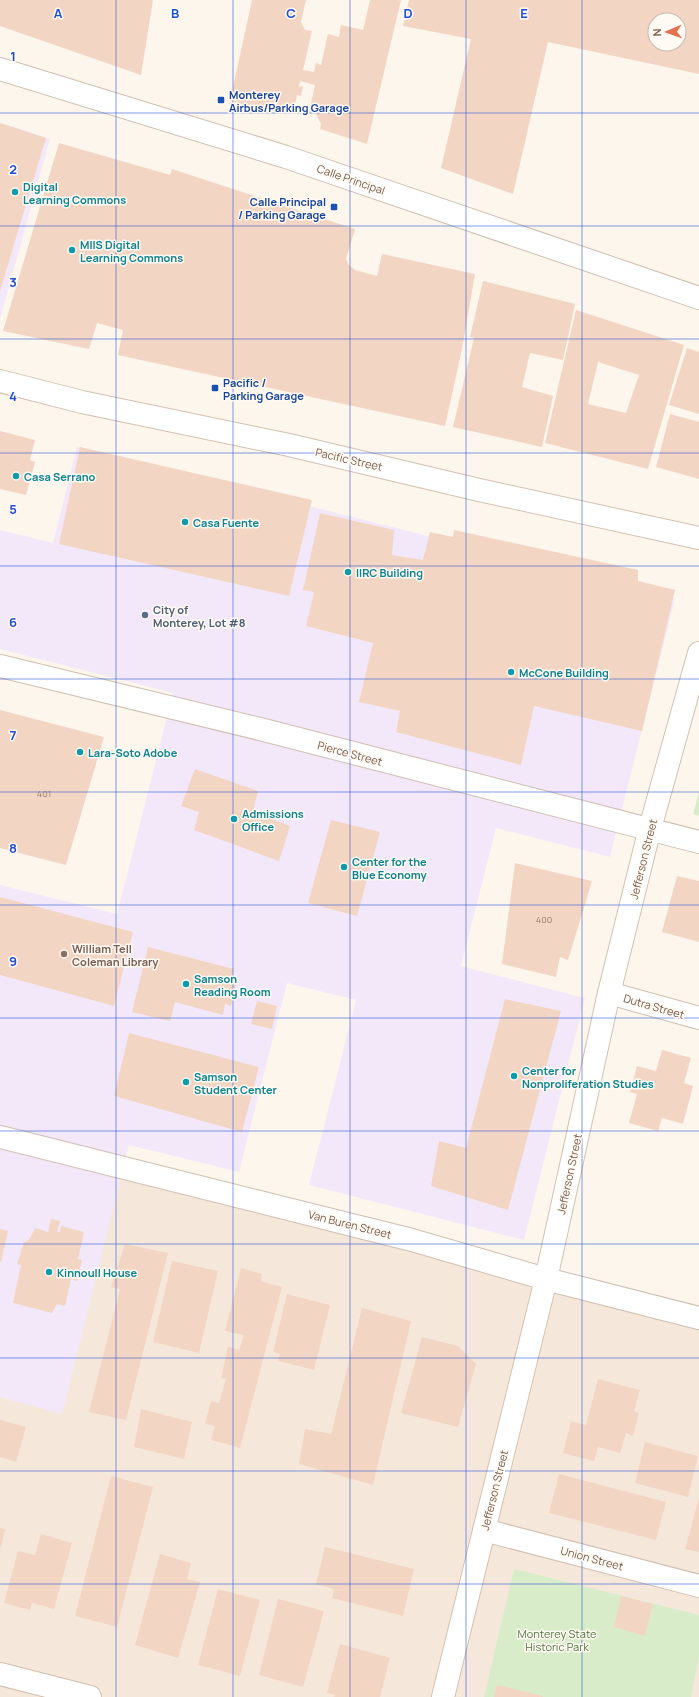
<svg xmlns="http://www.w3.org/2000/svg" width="699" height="1697" font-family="Manrope,sans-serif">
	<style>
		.residential { fill: #f5e8da }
		.education { fill: #f3e8fa }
		.green { fill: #d8ecc9 }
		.building { fill: #f3d5c3; fill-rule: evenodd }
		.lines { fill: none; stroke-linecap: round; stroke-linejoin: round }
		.street-casing { stroke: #d1beb0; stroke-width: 24 }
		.secondary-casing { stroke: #d6c0b0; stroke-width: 24 }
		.street { stroke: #fff; stroke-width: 22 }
		.secondary { stroke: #fff; stroke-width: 22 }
		.grid { fill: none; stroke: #1d4ed8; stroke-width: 1; stroke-opacity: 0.55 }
		.transit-dot { fill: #1a4fb4; stroke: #fffaf3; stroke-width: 1.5 }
		.culture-dot { fill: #0f9aa8; stroke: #fffaf3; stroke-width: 1.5 }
		.service-dot { fill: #5c6f8a; stroke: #fffaf3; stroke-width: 1.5 }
		.education-dot { fill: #8d6e63; stroke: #fffaf3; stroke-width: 1.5 }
		.labels { text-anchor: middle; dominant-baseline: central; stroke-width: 3; stroke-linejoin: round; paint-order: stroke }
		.number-label { font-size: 9px; fill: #987a6a }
		.transit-label { font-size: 11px; font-weight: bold; fill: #164399; stroke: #fffaf3; text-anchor: start }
		.street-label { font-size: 11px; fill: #7a5c4d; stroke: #fffaf3 }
		.culture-label { font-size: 11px; font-weight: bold; fill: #0d838f; stroke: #fffaf3; text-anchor: start }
		.service-label { font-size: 11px; font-weight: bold; fill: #4e5e75; stroke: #fffaf3; text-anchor: start }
		.education-label { font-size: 11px; font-weight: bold; fill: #785e54; stroke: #fffaf3; text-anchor: start }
		.park-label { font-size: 11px; fill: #537a41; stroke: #fffaf3 }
		.grid-label { font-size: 13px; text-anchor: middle; font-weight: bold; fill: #1d4ed8; stroke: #fffaf3; stroke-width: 3; stroke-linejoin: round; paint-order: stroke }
	</style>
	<rect width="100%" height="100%" fill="#fdf6ec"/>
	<path class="residential" d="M0,1137L699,1315V1697H0Z"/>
	<path class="education" d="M12,126L50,139L0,319V167Z
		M77,447L675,599L610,857L496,828L461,966L585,998L524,1240L309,1185L356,1000L287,983L239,1172L129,1145L62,1414L0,1397V885L117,914L173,693L0,649V530L53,543Z"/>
	<path class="green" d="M699,792V816L693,814Z
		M514,1569L699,1615V1657L691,1697H484Z"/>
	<path class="building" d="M0,0H153L141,75L0,26Z
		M252,0H306L301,22L305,30L312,31L303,70L314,72L316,63L321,65L328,34L339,37L341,25L363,30L370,0H401L367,144L320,129L321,124L316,114L309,112L315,85L300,81L299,86L303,87L301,96L297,95L294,109L282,113L230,101Z
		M409,0H699V74L548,42L513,194L441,168L471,39L403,26ZM655,20H679V44H655Z
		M0,123L46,138L0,291Z
		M59,143L170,175L172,169L355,229L346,259L349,265L355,270L377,276L382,254L475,274L462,349L445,426L118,355L123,330L97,323L89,349L3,331Z
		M483,281L575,304L563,360L530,353L522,387L553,396L542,447L453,427L474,338L470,337Z
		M576,310L684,345L648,469L545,443ZM598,362L639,375L626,413L588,404Z
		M687,348L699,352V414L669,405Z
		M670,414L699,422V479L656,467Z
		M0,431L35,440L30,460L35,462L26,495L0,489Z
		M80,447L312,500L289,596L59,544Z
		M320,513L394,530L392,555L423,560L430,532L453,537L454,530L638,570V581L675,590L642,731L534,706L521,765L396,732L400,711L359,702L373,643L306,626L314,592L303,590Z
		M0,710L104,737L66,865L0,848Z
		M195,769L258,791L253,812L290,826L279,861L194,830L199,812L181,806Z
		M331,820L380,832L357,916L308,903Z
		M515,863L592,881L568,960L560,957L556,977L502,964Z
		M677,876L699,881V942L662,932Z
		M0,897L133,932L114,1006L0,975Z
		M148,947L234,969L231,983L236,985L231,1006L225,1004L223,1015L175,1002L170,1021L132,1012Z
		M505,999L561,1011L508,1210L431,1186L439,1141L466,1148Z
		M257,1001L277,1006L272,1029L251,1024Z
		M129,1033L259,1067L242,1132L114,1096Z
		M662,1050L691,1058L684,1083L693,1086L683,1124L662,1118L658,1131L629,1123L637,1094L630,1092L637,1066L656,1071Z
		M51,1219L60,1221L57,1232H60L61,1226L84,1232L78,1259L82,1260L77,1281L71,1279L65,1306L57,1304L52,1313L13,1303L21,1265L17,1264L24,1242L29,1240L35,1228L48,1232Z
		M0,1229L8,1231L1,1262H0Z
		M125,1244L168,1253L126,1420L89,1412L120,1289L111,1287Z
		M172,1261L218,1271L199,1353L153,1342Z
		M241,1268L262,1274L261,1281L282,1287L240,1448L211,1440L215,1426L205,1424L211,1401L219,1403L226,1379L221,1378L228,1347L239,1350L244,1335L225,1331Z
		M287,1294L330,1305L314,1370L278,1361L280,1354L273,1352Z
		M362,1308L411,1321L373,1485L299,1464L305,1429L331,1434Z
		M422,1337L458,1346L476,1364L458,1427L401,1413Z
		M598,1379L640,1390L634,1411L639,1413L633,1436L626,1433L620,1453L598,1447L594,1461L563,1453L571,1421L586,1425Z
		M141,1409L192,1422L184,1459L134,1447Z
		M0,1420L26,1427L16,1462L0,1457Z
		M645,1442L698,1456L688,1497L635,1483Z
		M559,1474L666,1502L656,1540L549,1513Z
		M111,1476L153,1487L117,1627L75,1616Z
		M699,1498V1552L685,1549Z
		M0,1528L5,1529L1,1547H0Z
		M41,1534L72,1543L54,1609L32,1603L30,1610L4,1603L18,1551L35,1555Z
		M325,1547L414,1569L403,1616L332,1598L334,1589L316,1584Z
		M160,1554L191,1563L187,1579L200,1582L178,1658L135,1645Z
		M218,1589L260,1600L240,1676L198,1665Z
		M621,1596L653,1604L645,1636L614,1627Z
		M278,1599L324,1611L303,1687L259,1675Z
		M340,1644L390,1658L380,1697H334L335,1695L327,1693Z
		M497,1685L543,1696V1697H494Z"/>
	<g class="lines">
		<g class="street-casing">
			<path id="street" d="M0,69L286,157L699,298
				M0,666L260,729L699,842
				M609,993L699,1018
				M0,1137L412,1240L546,1279L699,1318
				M484,1530L699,1586
				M0,1674L90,1697"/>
		</g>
		<g class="secondary-casing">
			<path id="secondary" d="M0,381L82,402L289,445L479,490L699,538
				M443,1697L546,1279L609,993L650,828L699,653"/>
		</g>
		<use href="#street" class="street"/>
		<use href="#secondary" class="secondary"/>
	</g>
	<path class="grid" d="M116,0V1697M233,0V1697M350,0V1697M466,0V1697M582,0V1697M0,113H699M0,226H699M0,339H699M0,453H699M0,566H699M0,679H699M0,792H699M0,905H699M0,1018H699M0,1131H699M0,1244H699M0,1358H699M0,1471H699M0,1584H699"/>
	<g class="transit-dot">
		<rect x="217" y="96" width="8" height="8" rx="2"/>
		<rect x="330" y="203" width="8" height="8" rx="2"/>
		<rect x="211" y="384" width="8" height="8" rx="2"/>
	</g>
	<g class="culture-dot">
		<circle cx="15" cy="192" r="4"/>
		<circle cx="72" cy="250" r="4"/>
		<circle cx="16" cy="476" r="4"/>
		<circle cx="185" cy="522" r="4"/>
		<circle cx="348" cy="572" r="4"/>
		<circle cx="511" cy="672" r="4"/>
		<circle cx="80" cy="752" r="4"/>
		<circle cx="234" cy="819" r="4"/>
		<circle cx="344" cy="867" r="4"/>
		<circle cx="186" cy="984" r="4"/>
		<circle cx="514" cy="1076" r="4"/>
		<circle cx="186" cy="1082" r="4"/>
		<circle cx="49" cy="1272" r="4"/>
	</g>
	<circle class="service-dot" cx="145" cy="615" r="4"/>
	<circle class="education-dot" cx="64" cy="954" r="4"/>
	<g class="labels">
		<g class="number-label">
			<text x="44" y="793">401</text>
			<text x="544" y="919">400</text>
		</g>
		<g class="transit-label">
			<text x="229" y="94">Monterey<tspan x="229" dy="13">Airbus/Parking Garage</tspan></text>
			<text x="326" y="201" text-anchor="end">Calle Principal<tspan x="326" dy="13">/ Parking Garage</tspan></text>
			<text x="223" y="382">Pacific /<tspan x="223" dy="13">Parking Garage</tspan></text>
		</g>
		<g class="street-label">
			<text transform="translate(351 179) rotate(19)">Calle Principal</text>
			<text transform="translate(349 459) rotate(13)">Pacific Street</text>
			<text transform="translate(350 753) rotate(15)">Pierce Street</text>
			<text transform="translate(643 859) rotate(-76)">Jefferson Street</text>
			<text transform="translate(654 1006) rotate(16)">Dutra Street</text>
			<text transform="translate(569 1174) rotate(-78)">Jefferson Street</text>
			<text transform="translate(350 1224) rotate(14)">Van Buren Street</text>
			<text transform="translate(494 1490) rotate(-76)">Jefferson Street</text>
			<text transform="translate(592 1558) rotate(15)">Union Street</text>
		</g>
		<g class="culture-label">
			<text x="23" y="186">Digital<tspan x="23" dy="13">Learning Commons</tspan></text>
			<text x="80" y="244">MIIS Digital<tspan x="80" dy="13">Learning Commons</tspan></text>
			<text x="24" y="476">Casa Serrano</text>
			<text x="193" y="522">Casa Fuente</text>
			<text x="356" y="572">IIRC Building</text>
			<text x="519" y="672">McCone Building</text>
			<text x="88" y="752">Lara-Soto Adobe</text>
			<text x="242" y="813">Admissions<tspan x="242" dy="13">Office</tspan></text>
			<text x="352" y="861">Center for the<tspan x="352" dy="13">Blue Economy</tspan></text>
			<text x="194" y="978">Samson<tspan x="194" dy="13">Reading Room</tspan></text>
			<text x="522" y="1070">Center for<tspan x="522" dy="13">Nonproliferation Studies</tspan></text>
			<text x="194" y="1076">Samson<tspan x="194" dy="13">Student Center</tspan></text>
			<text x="57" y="1272">Kinnoull House</text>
		</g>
		<g class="service-label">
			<text x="153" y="609">City of<tspan x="153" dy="13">Monterey, Lot #8</tspan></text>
		</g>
		<g class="education-label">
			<text x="72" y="948">William Tell<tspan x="72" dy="13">Coleman Library</tspan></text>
		</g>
		<g class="park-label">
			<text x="557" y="1633">Monterey State<tspan x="557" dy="13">Historic Park</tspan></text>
		</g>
	</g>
	<g class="grid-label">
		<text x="58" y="18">A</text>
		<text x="175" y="18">B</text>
		<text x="291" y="18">C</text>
		<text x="408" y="18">D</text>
		<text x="524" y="18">E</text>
		<text x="13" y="61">1</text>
		<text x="13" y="174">2</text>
		<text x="13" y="287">3</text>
		<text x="13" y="401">4</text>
		<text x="13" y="514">5</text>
		<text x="13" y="627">6</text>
		<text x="13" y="740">7</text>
		<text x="13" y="853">8</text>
		<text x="13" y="966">9</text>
	</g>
	<g transform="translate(667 32) rotate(268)"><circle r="19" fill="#fffaf3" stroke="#cabbb1"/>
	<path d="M0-3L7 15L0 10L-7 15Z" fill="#e76f51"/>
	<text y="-6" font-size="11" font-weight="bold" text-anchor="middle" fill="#7a5c4d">N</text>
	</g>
</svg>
